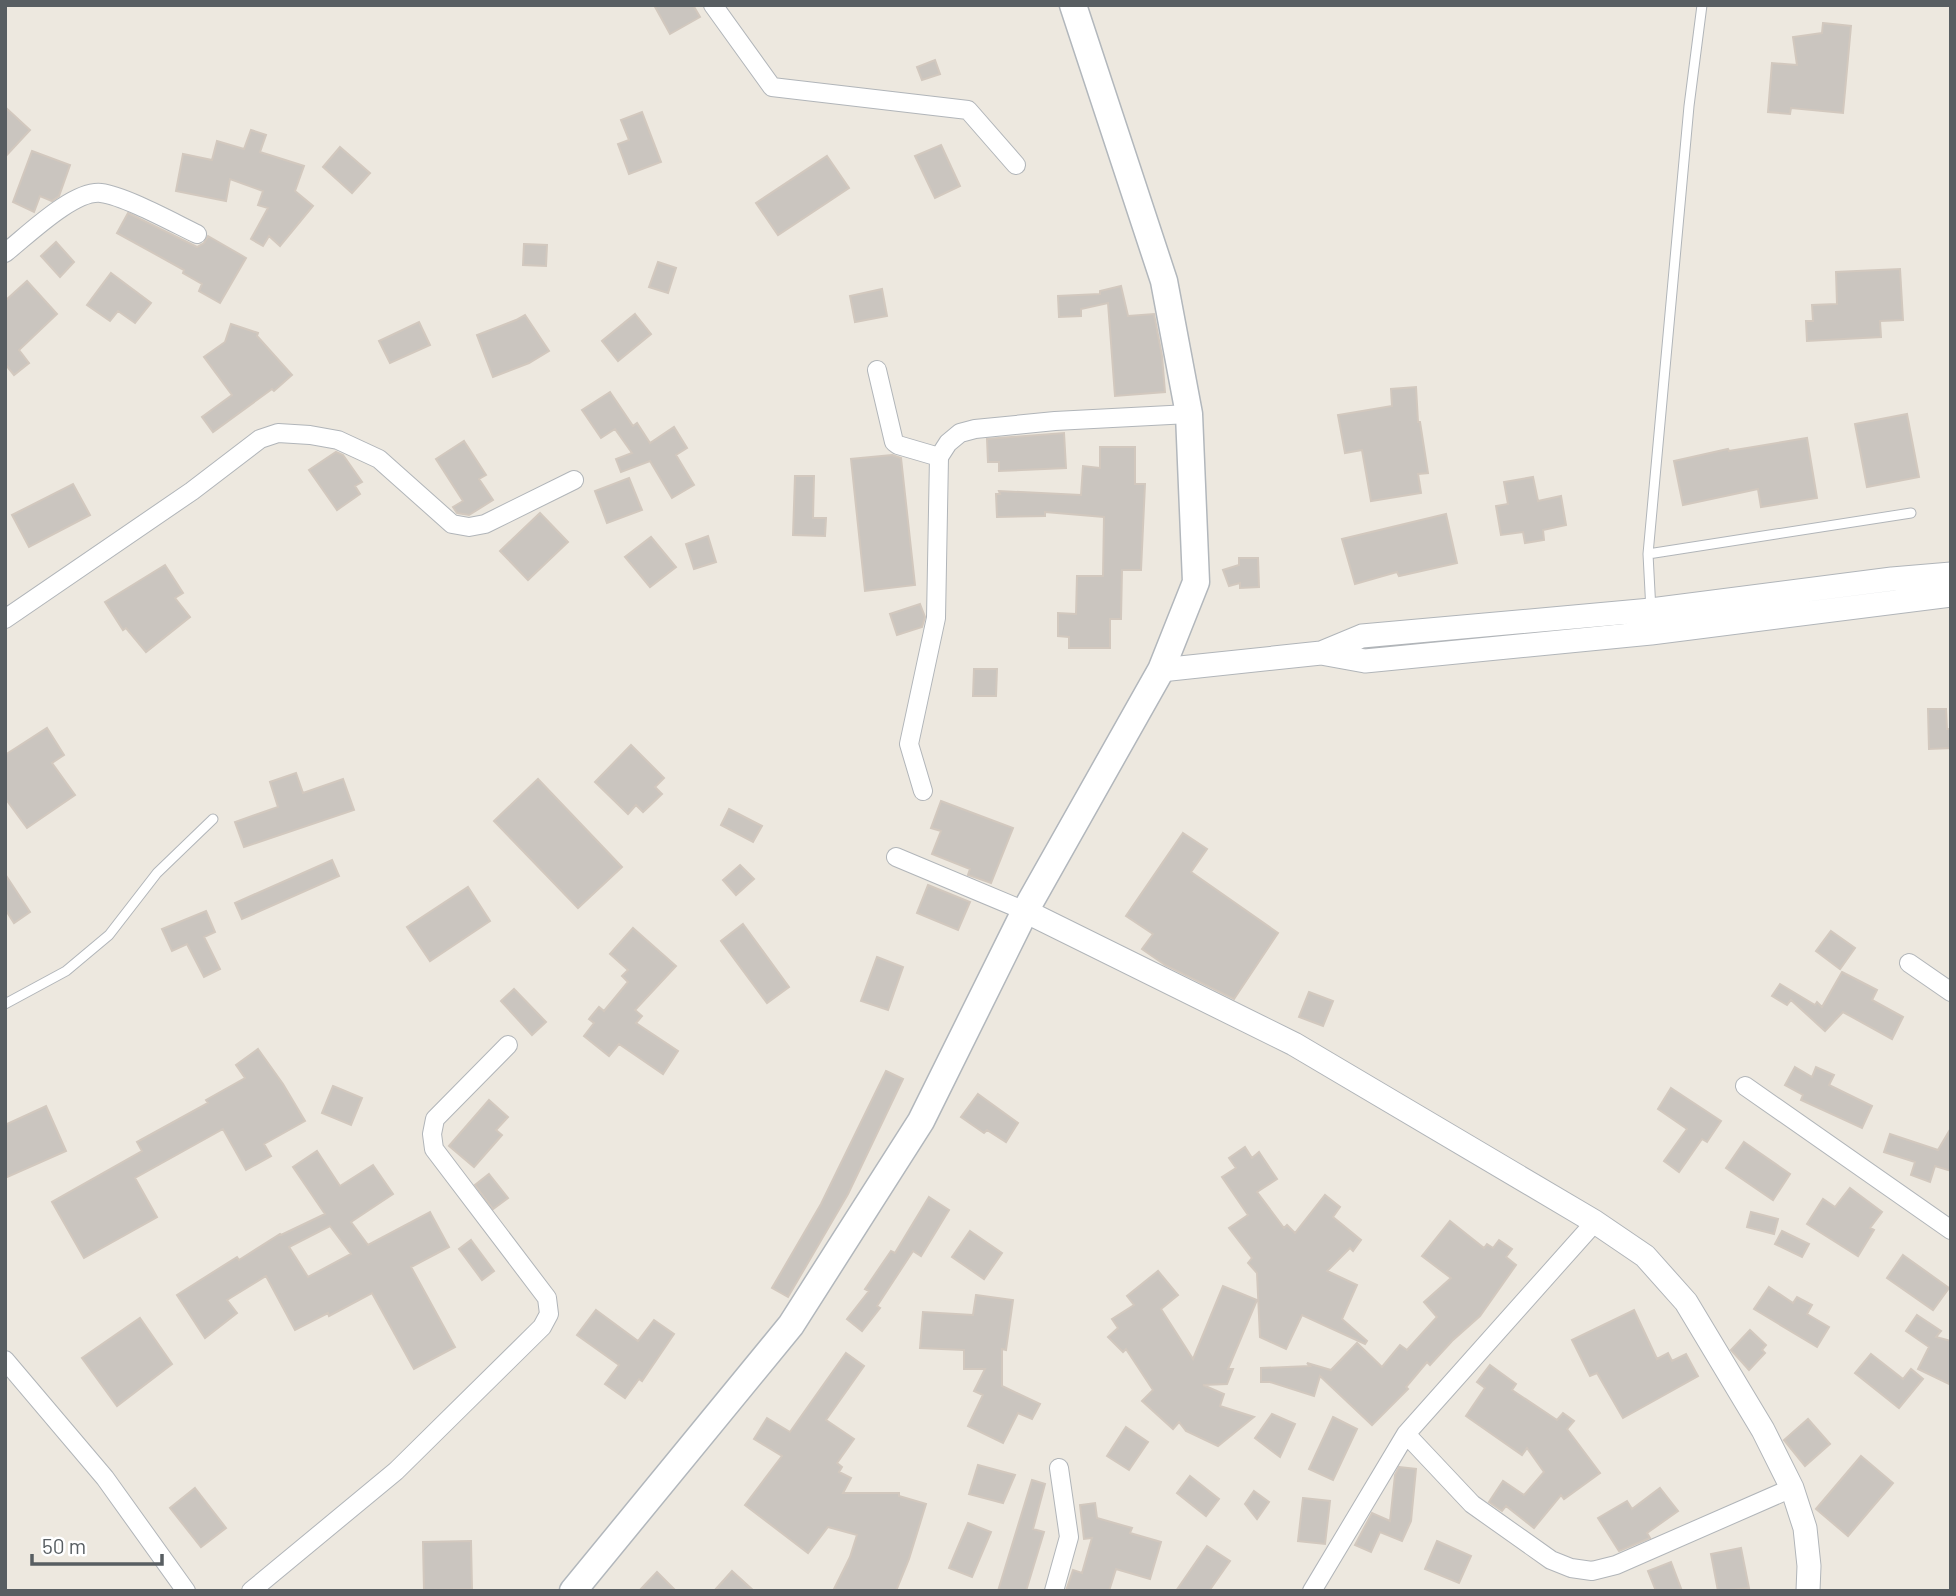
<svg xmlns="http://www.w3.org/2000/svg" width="1956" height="1596" font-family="Barlow,sans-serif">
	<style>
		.building { fill: #cac5bf; stroke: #d2c8be; stroke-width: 2; fill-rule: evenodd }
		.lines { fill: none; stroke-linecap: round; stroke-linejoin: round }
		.service-casing { stroke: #b1b5b9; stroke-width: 11 }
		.minor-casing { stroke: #b1b5b9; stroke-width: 20 }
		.tertiary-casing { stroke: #b1b5b9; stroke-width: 25 }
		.secondary-casing { stroke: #b2b7bc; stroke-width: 29 }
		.service { stroke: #fff; stroke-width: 9 }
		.minor { stroke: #fff; stroke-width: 18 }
		.tertiary { stroke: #fff; stroke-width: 23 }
		.secondary { stroke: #fff; stroke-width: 26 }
	</style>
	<rect width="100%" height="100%" fill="#ede8df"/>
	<path class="building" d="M654,5H693L700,17L670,34Z
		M1823,23L1851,26L1843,113L1791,108L1790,114L1768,112L1772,63L1797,65L1793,37L1822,33Z
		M935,60L940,74L922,80L917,67Z
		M5,107L30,130L5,157Z
		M642,112L661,162L629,174L618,144L629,140L621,120Z
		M251,130L266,135L260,152L304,166L295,191L313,206L280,246L269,236L263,246L251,239L268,208L258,205L263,191L230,179L226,201L176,191L183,154L212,160L217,141L244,149Z
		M941,145L960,186L935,198L915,156Z
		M340,147L370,173L352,193L323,167Z
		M32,151L70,165L59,196L52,201L40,196L34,212L13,202Z
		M827,156L849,188L778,235L756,203Z
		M128,213L197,247L204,243L208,236L246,258L220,303L199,291L202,284L183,273L184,270L117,233Z
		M56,242L74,262L60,277L41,256Z
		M524,244L547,245L546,266L523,265Z
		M658,262L676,268L668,293L649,287Z
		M1900,269L1903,320L1880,321L1881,337L1807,341L1806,321H1813L1812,305L1837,304L1836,272Z
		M111,273L151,303L135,323L118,311L110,321L87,305Z
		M27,281L57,314L19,350L29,363L14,375L5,364V301Z
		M1121,286L1128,316L1154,314L1162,356L1165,392L1115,396L1108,303L1081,309V316L1059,317L1058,296L1100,294V291Z
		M882,289L887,316L855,322L850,296Z
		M635,314L651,334L618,361L602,341Z
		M525,315L549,351L529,363L493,377L477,335L516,320Z
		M419,322L430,345L390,363L379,341Z
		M231,324L258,333L257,336L292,375L274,391L272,389L213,432L202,417L232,395L204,357L225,342Z
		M1416,387L1418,422H1420L1428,473L1418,474L1421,493L1371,501L1362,450L1345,453L1338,415L1392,406L1391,389Z
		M610,392L633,426L637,423L650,443L674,427L687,448L676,455L694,485L672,498L650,461L621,472L616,459L632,453L615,429L601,438L582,410Z
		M1907,414L1919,477L1867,487L1855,424Z
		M1064,433L1066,468L999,471V462H988L987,439Z
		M1807,438L1817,498L1761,507L1758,489L1683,505L1674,461L1728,449L1729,451Z
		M464,441L486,475L479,479L493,500L469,515L457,513L453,507L463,501L436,459Z
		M1100,447H1135V484H1145L1141,570H1122L1121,619H1110V648H1069V637L1058,636V613L1076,614L1077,576H1103L1104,517L1045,512V516L997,517L996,494H1000L999,491L1081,495L1083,466L1100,468Z
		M336,452L343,455L362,482L355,486L360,494L337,510L309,470Z
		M892,455L901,458L915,585L865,591L851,459Z
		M795,476H814L813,518H826L825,536L793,535Z
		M1533,477L1538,501L1561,496L1566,525L1543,530L1544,540L1525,543L1523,532L1501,535L1496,506L1508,504L1504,482Z
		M629,478L642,510L607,523L595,491Z
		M73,484L90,515L29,547L12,515Z
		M540,513L568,542L528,580L500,551Z
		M1446,514L1457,563L1399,576L1397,572L1355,584L1342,539Z
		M708,536L716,562L694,569L686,544Z
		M651,537L676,567L650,587L625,557Z
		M1239,558H1258L1259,587L1240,588V583L1229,586L1223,570L1239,565Z
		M165,565L183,593L175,598L190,617L146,652L126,628L123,630L105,602Z
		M920,604L925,617L922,627L897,635L890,614Z
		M974,669H997L996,696H973Z
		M1928,709H1946L1947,729H1951V748L1929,749Z
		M47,728L64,755L52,763L75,795L27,828L5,798V755Z
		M631,745L664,778L655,787L662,794L643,812L636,805L628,814L595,782Z
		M296,773L303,793L343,779L354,810L244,847L235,822L278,807L270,782Z
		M538,779L622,867L578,908L494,821Z
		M941,801L1013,828L991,883L968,875L970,869L932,854L941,831L931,828Z
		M729,809L762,826L753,842L721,825Z
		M1183,833L1207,849L1191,872L1278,933L1234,999L1165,965L1142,949L1153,934L1126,916Z
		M332,860L339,876L242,919L235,903Z
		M740,865L754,879L736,895L723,880Z
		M5,874L30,912L14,923L5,909Z
		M928,885L970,902L958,930L917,913Z
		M468,887L490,921L430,961L407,927Z
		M206,911L215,932L204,937L220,969L204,977L187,944L172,951L162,929Z
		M743,924L789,987L767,1003L721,941Z
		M633,928L676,966L635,1010L642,1016L636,1023L678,1051L663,1074L619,1044L609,1056L584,1036L594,1023L589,1019L599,1007L604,1011L628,982L622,976L628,970L610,954Z
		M1831,931L1855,948L1840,969L1816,951Z
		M877,957L903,967L888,1010L861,1001Z
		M1842,972L1877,990L1872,1000L1903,1017L1892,1039L1843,1012L1825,1031L1791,1000L1787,1005L1772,996L1780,984L1815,1005L1817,1002L1822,1007Z
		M514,989L546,1022L532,1035L501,1001Z
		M1309,992L1333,1001L1323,1026L1299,1017Z
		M258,1049L283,1084L305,1121L264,1144L271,1156L246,1170L223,1129L135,1178L157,1217L84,1258L52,1202L142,1151L137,1142L208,1103L206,1100L245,1078L236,1065Z
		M1795,1067L1812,1077L1816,1067L1834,1075L1829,1085L1872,1106L1862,1128L1801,1100L1803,1095L1785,1085Z
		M886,1071L903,1079L848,1194L788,1297L772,1288L821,1204Z
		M333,1086L362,1098L351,1125L322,1113Z
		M1671,1088L1721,1121L1707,1142L1702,1139L1679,1172L1664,1161L1687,1129L1658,1109Z
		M978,1094L1018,1123L1006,1142L987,1130L984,1133L961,1117Z
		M489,1100L508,1117L496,1130L502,1135L474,1167L449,1146Z
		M46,1106L66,1151L5,1178V1125Z
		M1951,1128V1171L1935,1166L1930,1182L1911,1175L1915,1162L1884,1152L1890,1134L1938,1150Z
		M1744,1142L1790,1174L1773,1200L1726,1168Z
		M1245,1147L1252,1158L1259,1152L1277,1179L1257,1192L1284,1228L1287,1225L1295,1233L1325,1195L1340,1207L1333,1217L1361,1240L1353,1251L1350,1248L1327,1271L1357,1285L1342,1319L1367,1341L1365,1344L1302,1315L1286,1349L1260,1337L1257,1273L1248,1263L1252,1258L1229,1228L1248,1215L1222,1177L1236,1168L1229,1158Z
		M317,1151L340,1186L373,1165L393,1194L351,1222L368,1245L430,1212L449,1247L411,1267L455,1347L414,1369L372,1293L329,1316L328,1313L295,1330L266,1276L227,1300L237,1313L205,1338L177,1295L237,1257L239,1260L280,1234L281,1235L325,1214L293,1167ZM330,1226L351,1254L308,1277L289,1247Z
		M489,1174L508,1198L493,1209L475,1185Z
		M1850,1188L1882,1212L1870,1228L1874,1230L1858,1256L1807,1224L1823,1199L1835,1207Z
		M929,1197L949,1210L921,1256L913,1251L877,1306L880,1308L862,1331L847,1319L869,1291L865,1289L891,1251L895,1253Z
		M1751,1212L1778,1219L1774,1234L1747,1227Z
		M1450,1221L1484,1248L1487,1244L1493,1248L1499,1240L1512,1249L1506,1257L1516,1265L1480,1316L1452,1341L1430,1365L1427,1362L1406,1387L1408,1389L1372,1425L1320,1376L1314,1396L1270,1382H1261V1368L1310,1366L1307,1363L1331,1370L1357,1343L1382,1367L1400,1345L1407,1350L1437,1317L1424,1302L1451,1278L1422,1256Z
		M970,1231L1002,1253L984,1279L952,1257Z
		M1782,1231L1809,1244L1802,1257L1775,1244Z
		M471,1240L494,1271L482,1280L459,1249Z
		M1903,1255L1949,1288L1933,1310L1887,1278Z
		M1158,1271L1178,1295L1161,1309L1193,1359L1223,1286L1257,1300L1228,1369H1233L1227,1384L1203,1385L1224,1394L1220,1406L1254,1417L1218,1446L1186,1431L1179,1422L1173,1429L1142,1401L1153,1390L1126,1349L1123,1352L1108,1337L1118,1328L1112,1319L1134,1305L1127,1296Z
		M1769,1287L1793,1303L1797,1297L1812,1305L1807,1314L1829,1327L1817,1347L1754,1309Z
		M976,1295L1013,1300L1006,1350L1002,1349V1386L1040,1404L1032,1419L1018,1413L1003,1443L968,1426L983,1395L974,1391L985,1369H964V1350L920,1348L923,1312L973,1315Z
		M596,1310L638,1341L654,1320L674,1334L642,1381L639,1379L625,1398L605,1384L619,1365L577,1335Z
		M1634,1310L1657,1359L1668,1353L1672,1361L1686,1354L1698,1376L1623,1418L1597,1373L1590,1376L1572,1340Z
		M1917,1315L1941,1331L1936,1337L1951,1341V1385L1918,1369L1929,1347L1906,1331Z
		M140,1318L172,1364L117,1406L82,1358Z
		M1750,1330L1766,1345L1762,1350L1765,1353L1749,1370L1731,1350Z
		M846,1353L864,1366L826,1420L854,1439L837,1463L842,1467L839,1472L851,1478L843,1493H899V1496L926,1504L909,1559L896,1591H833L850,1557L857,1535L828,1527L808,1553L745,1505L782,1456L754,1439L767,1418L790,1432Z
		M1871,1354L1903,1379L1911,1369L1923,1379L1899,1408L1855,1373Z
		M1490,1365L1516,1384L1512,1390L1557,1420L1563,1413L1574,1421L1567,1429L1600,1473L1564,1499L1561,1495L1534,1528L1506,1506L1502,1511L1489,1502L1503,1481L1524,1495L1544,1472L1527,1448L1522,1455L1466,1416L1485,1388L1477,1382Z
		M1272,1414L1295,1424L1280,1457L1255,1438Z
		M1333,1417L1357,1429L1333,1480L1309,1469Z
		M1808,1419L1830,1444L1805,1466L1784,1440Z
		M1126,1427L1148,1442L1129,1470L1107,1456Z
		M1861,1456L1893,1483L1848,1536L1816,1509Z
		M978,1465L1015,1475L1003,1503L969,1494Z
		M1399,1467L1416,1469L1411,1521L1402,1541L1380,1532L1371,1552L1355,1545L1372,1513L1390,1521L1395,1475Z
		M1190,1476L1219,1499L1206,1516L1177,1493Z
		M1032,1480L1045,1484L1033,1529L1044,1532L1026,1591H998Z
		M195,1488L226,1528L201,1547L170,1508Z
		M1660,1488L1678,1511L1647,1533L1650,1538L1619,1551L1598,1518L1627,1501L1632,1509Z
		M1254,1491L1269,1502L1257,1519L1245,1504Z
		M1303,1498L1330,1501L1325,1544L1298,1541Z
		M1095,1503L1097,1518L1132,1528L1130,1533L1161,1542L1150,1579L1116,1569L1109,1591H1066L1073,1570L1082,1573L1092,1538L1084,1539L1080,1505Z
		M968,1523L991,1532L972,1577L949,1568Z
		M471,1541L472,1589L424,1590L423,1542Z
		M1437,1541L1471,1556L1459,1583L1425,1569Z
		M1207,1546L1230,1561L1209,1591H1176Z
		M1741,1548L1749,1588L1718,1591L1711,1554Z
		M1671,1562L1682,1591H1656L1648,1571Z
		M732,1571L754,1591H714Z
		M657,1572L676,1591H639Z"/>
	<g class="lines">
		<g class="service-casing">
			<path id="service" d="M1648,554L1689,106L1702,5
				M1651,611L1648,554L1911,513
				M5,1004L66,971L109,935L157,873L213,819"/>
		</g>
		<g class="minor-casing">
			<path id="minor" d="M713,5L772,87L968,110L1016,165
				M5,253C27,236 73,190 101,193C125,196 174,223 197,234
				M877,370L894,442L898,445L939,457
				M5,619L192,491L260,439L278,433L310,435L338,440L379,459L452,524L469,527L485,524L574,480
				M923,791L909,744L936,618L939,457L948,443L960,433L975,429L1055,421L1189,414
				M896,857L1025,911
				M1909,963L1951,992
				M1745,1086L1951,1230
				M5,1360L105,1478L186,1591
				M1406,1434L1472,1504L1551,1560L1571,1568L1592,1571L1616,1565L1792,1488
				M251,1591L396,1471L542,1327L549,1314L547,1298L434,1149L432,1134L435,1119L508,1045
				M1054,1591L1069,1537L1059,1468
				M1312,1591L1406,1434L1595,1222"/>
		</g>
		<g class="tertiary-casing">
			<path id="tertiary" d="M1321,653L1362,636L1651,610L1892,579L1951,574
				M1161,670L1321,653L1365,661L1651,633L1951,595
				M1025,911L1294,1044L1595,1222L1645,1256L1686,1302L1763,1430L1792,1488L1805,1528L1809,1566L1808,1591"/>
		</g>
		<g class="secondary-casing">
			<path id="secondary" d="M573,1591L791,1325L921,1121L1025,911L1161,670L1196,582L1189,414L1164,281L1073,5"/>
		</g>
		<use href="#service" class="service"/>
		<use href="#minor" class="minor"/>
		<use href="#tertiary" class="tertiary"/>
		<use href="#secondary" class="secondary"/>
	</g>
	<rect width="1956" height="1596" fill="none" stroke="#585e62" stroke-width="14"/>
	<path d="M32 1554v10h130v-10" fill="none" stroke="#585e62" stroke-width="3.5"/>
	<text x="42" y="1554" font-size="21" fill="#585e62" stroke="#ffffff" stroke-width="5" paint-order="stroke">50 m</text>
</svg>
